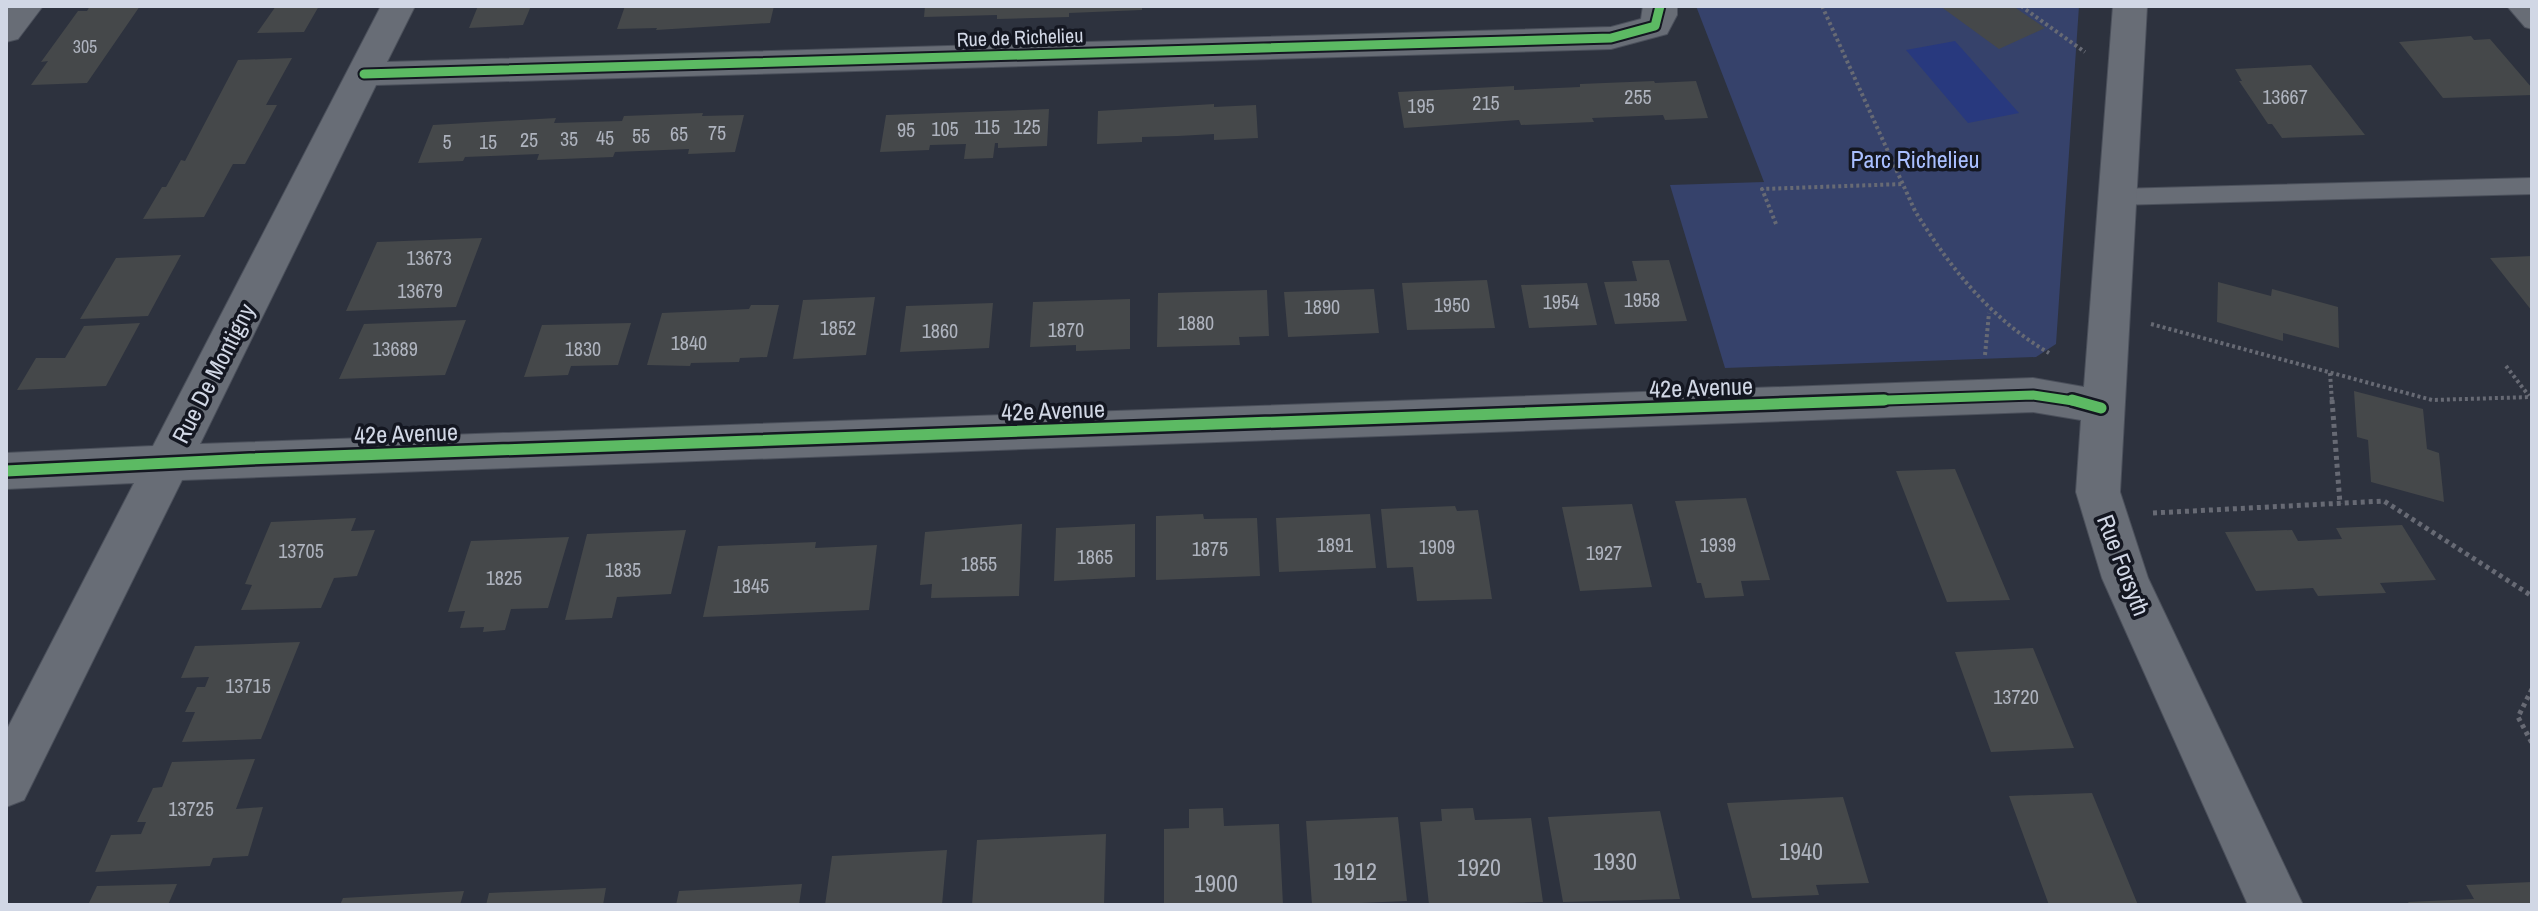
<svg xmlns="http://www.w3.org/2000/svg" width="2538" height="911" font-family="'Archivo Narrow',sans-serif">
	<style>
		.green { fill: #36426b }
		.water { fill: #28397e }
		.building { fill: #45484a }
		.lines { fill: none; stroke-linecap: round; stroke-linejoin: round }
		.service-casing { stroke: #4b505b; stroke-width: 2 }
		.minor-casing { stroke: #4b505b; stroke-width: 2 }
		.path-far1 { stroke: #676a74; stroke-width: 4; stroke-dasharray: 3 3; stroke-linecap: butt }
		.path { stroke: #676a74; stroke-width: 5; stroke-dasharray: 4 4; stroke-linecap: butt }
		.service { fill: #686d76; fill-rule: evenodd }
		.minor { fill: #686d76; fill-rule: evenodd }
		.cycleway-far1-casing { stroke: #141721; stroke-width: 13 }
		.cycleway-casing { stroke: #141721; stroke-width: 16 }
		.cycleway-far1 { stroke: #5cba63; stroke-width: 9 }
		.cycleway { stroke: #5cba63; stroke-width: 11 }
		.labels { text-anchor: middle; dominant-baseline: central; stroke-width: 7; stroke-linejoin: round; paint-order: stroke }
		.far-number-label { font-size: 18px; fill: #aeb3be }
		.far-street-label { font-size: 20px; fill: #d1d7e5; stroke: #141721 }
		.number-label { font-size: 20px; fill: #aeb3be }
		.park-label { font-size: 24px; fill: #a9bfff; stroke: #141721 }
		.street-label { font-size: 24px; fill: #d1d7e5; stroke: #141721 }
		.near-number-label { font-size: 24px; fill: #aeb3be }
	</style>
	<rect width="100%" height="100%" fill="#2d323e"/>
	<path class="green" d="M1696,6H2079L2056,344L2036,357L1725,368L1670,185L1764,182Z"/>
	<path class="water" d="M1955,41L2019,113L1968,123L1906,50Z"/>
	<path class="building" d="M90,6H140L87,83L31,85L48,61L41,62L78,11H87Z
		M276,6H319L304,32L257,33Z
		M478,6H531L523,25L469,28Z
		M625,6H774L770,23L656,30L657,28L617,29Z
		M925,6H1142V10L1069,13V17L997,19V15L924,17Z
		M1940,6H2013L2045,28L1999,49Z
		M2471,36L2474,40L2490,39L2532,88V95L2443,98L2399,42Z
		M292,58L266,105H277L245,164H233L204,217L143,219L162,187H166L181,160L185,161L238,60Z
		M2311,65L2365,135L2282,138L2272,124H2268L2239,81H2242L2235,69Z
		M1654,81L1655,83L1696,81L1708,118L1665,120L1663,115L1592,118L1594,122L1521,125L1519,120L1404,128L1398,92L1514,86V90L1580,87V84Z
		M1214,104V107L1256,105L1258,138L1214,140V134L1178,136L1142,137V142L1097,144L1098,111Z
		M1049,109L1047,146L998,148V143H995L993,158L964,159L966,144L930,145L929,150L880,152L886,115Z
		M703,113L702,116L744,115L735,152L688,154L689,149L615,152L613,157L537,160L539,154L465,157L463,161L418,163L433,125L556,118L554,123L622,121L624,116Z
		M482,238L456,307L346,311L377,242Z
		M181,255L148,316L80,319L116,258Z
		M2532,256V311L2490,258Z
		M1669,260L1687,321L1615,324L1604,282L1637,281L1632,261Z
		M1487,280L1495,328L1407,330L1402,283Z
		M2218,282L2271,296L2272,289L2338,307L2339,348L2283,333V341L2217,322Z
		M1587,283L1597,325L1529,328L1521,285Z
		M1374,289L1379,333L1288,337L1284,292Z
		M1267,290L1269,336L1239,337L1240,345L1157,347L1158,293Z
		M875,297L866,355L793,359L803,300Z
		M1130,299V349L1076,351V345L1030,347L1033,302Z
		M993,303L989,348L900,352L906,306Z
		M751,305H779L767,357L740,358L739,362L691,363L690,366L647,365L662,313L749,309Z
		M466,320L445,375L339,379L364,324Z
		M140,323L106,386L17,390L36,358H65L84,326Z
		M631,323L618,365L571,366L568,375L524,377L542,325Z
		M2354,391L2423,409L2427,449L2439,453L2444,502L2371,482L2368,440L2357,437Z
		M1955,469L2010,600L1947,602L1896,471Z
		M1746,498L1770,580L1741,581L1744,596L1705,598L1701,583H1697L1675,501Z
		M1632,504L1652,587L1580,591L1562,507Z
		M1455,506L1457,511L1478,510L1492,599L1417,601L1413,567L1387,568L1381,509Z
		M1203,514L1204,519L1257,518L1260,576L1156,580V516Z
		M1370,514L1376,568L1279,572L1276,518Z
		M356,518L351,531L375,530L357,576L334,578L321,608L241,610L252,585L245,584L271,522Z
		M1022,524L1019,596L931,598L932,584L920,585L925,532Z
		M1135,524V577L1054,581L1056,528Z
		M2402,525L2436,580L2380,583L2386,593L2318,596L2313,588L2256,591L2225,532L2292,530L2298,541L2342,539L2336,528Z
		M686,530L671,594L617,597L612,618L565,620L587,534Z
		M569,537L548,608L511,609L505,630L483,632L484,627L460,628L465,611L448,612L471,541Z
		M816,542L815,548L877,545L869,610L703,617L718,546Z
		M300,642L261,739L182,742L195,712H185L197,687H205L209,677L181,678L195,646Z
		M2033,648L2074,748L1991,752L1955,652Z
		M255,759L236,809L263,807L248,856L213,858L210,866L95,872L111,835L141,834L146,822H137L153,788L162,787L172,762Z
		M2092,793L2138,905H2049L2009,796Z
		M1843,797L1869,883L1816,885L1819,895L1752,898L1727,803Z
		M1223,808L1224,826L1279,824L1283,905H1164V829L1189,828V809Z
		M1473,808L1475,820L1531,818L1543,902L1429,905L1420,822L1442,821L1441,809Z
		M1660,811L1680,899L1563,902L1548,817Z
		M1398,817L1407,901L1312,905L1306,821Z
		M1106,834L1104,905H972L977,840Z
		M947,850L942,905H825L832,856Z
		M2532,882V905H2410L2408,902L2474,899L2466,885Z
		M177,884L168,905H88L97,886Z
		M802,884L799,905H676L679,891Z
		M606,888L603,905H486L489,893Z
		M464,891L460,905H340L343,898Z"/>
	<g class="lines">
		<g class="service-casing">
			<path id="service" d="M2507,6H2528L2532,10V29L2525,27Z
				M2532,178V194L2116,205L2108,203L2105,197L2108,191L2116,189Z"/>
		</g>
		<g class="minor-casing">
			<path id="minor" d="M8,6H43L18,39L6,42Z
				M381,6H415L387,62L1611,27L1641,19L1643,6H1677V15L1667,34L1611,49L376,85L200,444L2033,378L2084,387L2113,6H2147L2120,492L2148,578L2303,905H2248L2102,578L2076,492L2081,420L2033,412L182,480L24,800L6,807V731L134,483L6,489V453L153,446Z"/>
		</g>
		<path class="path-far1" d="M1822,6L1915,211C1951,269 1990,318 2049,353
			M2021,6L2085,52
			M1776,224L1762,189L1903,184
			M2151,324L2432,400L2532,397
			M1985,355L1989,313
			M2506,366L2529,396
			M2330,373L2332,402"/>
		<path class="path" d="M2332,400L2340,504
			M2153,513L2384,501L2532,596
			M2532,689L2518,717L2532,743"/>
		<use href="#service" class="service"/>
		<use href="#minor" class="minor"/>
		<g class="cycleway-far1-casing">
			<path id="cycleway-far1" d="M364,74L1611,38L1655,26L1660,6
				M1828,402L2033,395L2080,402"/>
		</g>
		<g class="cycleway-casing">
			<path id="cycleway" d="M2072,400L2101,408
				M6,471L250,459L1884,400"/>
		</g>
		<use href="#cycleway-far1" class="cycleway-far1"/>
		<use href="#cycleway" class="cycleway"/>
	</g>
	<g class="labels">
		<g class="far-number-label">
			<text x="85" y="46">305</text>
		</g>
		<g class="far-street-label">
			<text transform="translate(1020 37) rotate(-2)">Rue de Richelieu</text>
		</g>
		<g class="number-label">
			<text x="1638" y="96">255</text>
			<text x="2285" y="96">13667</text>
			<text x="1486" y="102">215</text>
			<text x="1421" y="105">195</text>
			<text x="987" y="126">115</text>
			<text x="1027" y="126">125</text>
			<text x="945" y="128">105</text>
			<text x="906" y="129">95</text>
			<text x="717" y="132">75</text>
			<text x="679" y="133">65</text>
			<text x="641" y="135">55</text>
			<text x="605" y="137">45</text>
			<text x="569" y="138">35</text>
			<text x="529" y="139">25</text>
			<text x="447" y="141">5</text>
			<text x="488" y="141">15</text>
			<text x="429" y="257">13673</text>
			<text x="420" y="290">13679</text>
			<text x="1642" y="299">1958</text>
			<text x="1561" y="301">1954</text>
			<text x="1452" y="304">1950</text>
			<text x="1322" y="306">1890</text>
			<text x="1196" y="322">1880</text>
			<text x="838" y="327">1852</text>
			<text x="1066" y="329">1870</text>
			<text x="940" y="330">1860</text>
			<text x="689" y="342">1840</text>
			<text x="395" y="348">13689</text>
			<text x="583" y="348">1830</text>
			<text x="1335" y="544">1891</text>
			<text x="1718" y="544">1939</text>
			<text x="1437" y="546">1909</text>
			<text x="1210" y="548">1875</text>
			<text x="301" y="550">13705</text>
			<text x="1604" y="552">1927</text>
			<text x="1095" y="556">1865</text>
			<text x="979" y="563">1855</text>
			<text x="623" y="569">1835</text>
			<text x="504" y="577">1825</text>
			<text x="751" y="585">1845</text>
			<text x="248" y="685">13715</text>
			<text x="2016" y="696">13720</text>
			<text x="191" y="808">13725</text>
		</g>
		<g class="park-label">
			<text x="1915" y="159">Parc Richelieu</text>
		</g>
		<g class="street-label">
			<text transform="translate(213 373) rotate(-63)">Rue De Montigny</text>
			<text transform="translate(1701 387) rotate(-2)">42e Avenue</text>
			<text transform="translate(1053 410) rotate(-2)">42e Avenue</text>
			<text transform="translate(406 433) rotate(-2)">42e Avenue</text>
			<text transform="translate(2124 565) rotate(69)">Rue Forsyth</text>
		</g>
		<g class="near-number-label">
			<text x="1801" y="851">1940</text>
			<text x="1615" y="861">1930</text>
			<text x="1479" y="867">1920</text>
			<text x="1355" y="871">1912</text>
			<text x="1216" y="883">1900</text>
		</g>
	</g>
	<rect width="2538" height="911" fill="none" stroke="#d1d7e5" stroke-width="16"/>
</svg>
